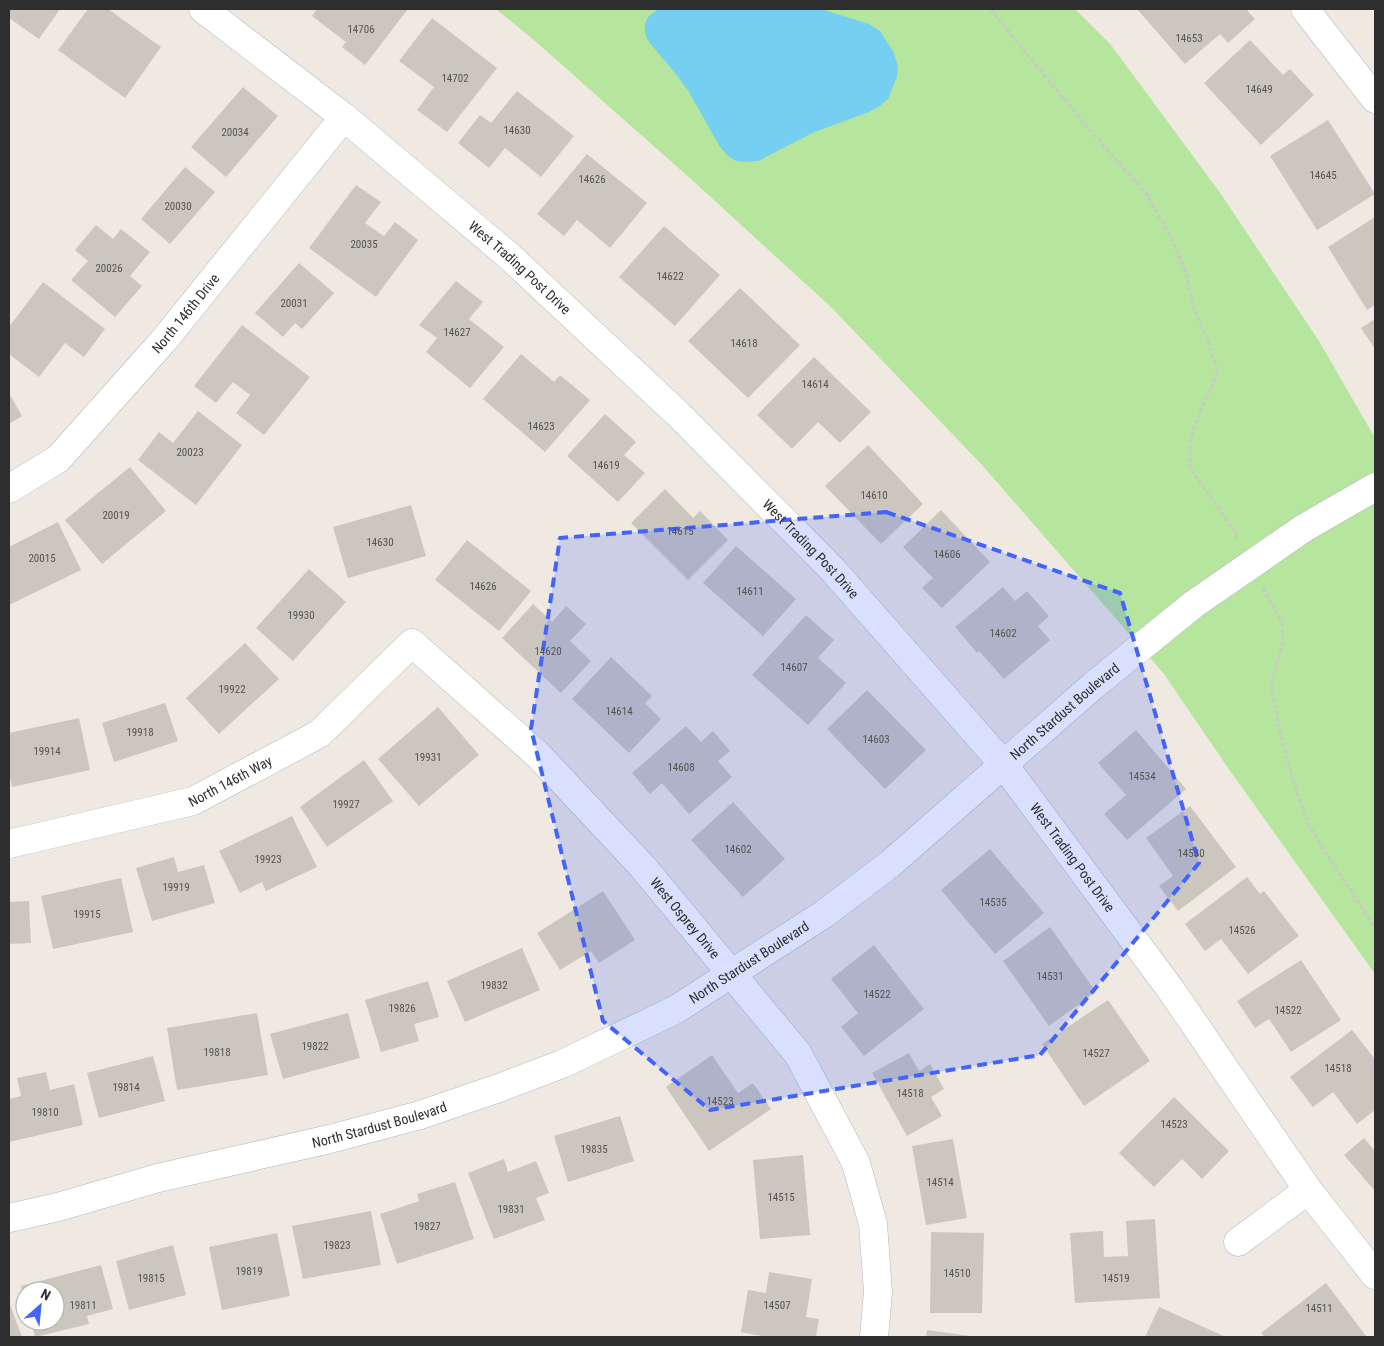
<svg xmlns="http://www.w3.org/2000/svg" width="1384" height="1346" font-family="'Roboto Condensed',sans-serif">
	<style>
		.grass { fill: #b6e59e }
		.water { fill: #75cff0 }
		.building { fill: #cbc7bf }
		.lines { fill: none; stroke-linecap: round; stroke-linejoin: round }
		.street-casing { stroke: #b4b7c1; stroke-width: 29 }
		.secondary-casing { stroke: #b4b7c1; stroke-width: 29 }
		.path { stroke: #c9c9c9; stroke-width: 3; stroke-dasharray: 4 2.5; stroke-linecap: butt }
		.street { stroke: #fff; stroke-width: 28 }
		.secondary { stroke: #fff; stroke-width: 28 }
		.marked { fill: #4264fb; fill-opacity: 0.2; stroke: #4264fb; stroke-width: 4; stroke-dasharray: 10 6; stroke-linejoin: round }
		.labels { text-anchor: middle; dominant-baseline: central; stroke-width: 4; stroke-linejoin: round; paint-order: stroke }
		.number-label { font-size: 11px; fill: #555452 }
		.street-label { font-size: 14px; fill: #2e2e2e; stroke: #fff }
	</style>
	<rect width="100%" height="100%" fill="#efe9e1"/>
	<path class="grass" d="M496,9H1075L1111,45L1221,194L1319,341L1375,438V974L1226,765L1164,674L982,465L831,307L692,180L534,40Z"/>
	<path class="water" d="M658,9H821L869,24L880,31L894,53L898,67L897,77L888,99L880,106L869,112L812,133L758,161L746,162L736,161L728,156L720,147L689,92L675,73L649,42L645,34V24L648,17Z"/>
	<path class="building" d="M9,9H60L39,39L9,18Z
		M88,9H108L161,47L125,98L58,50Z
		M317,9H408L365,65L342,47L346,42L312,16Z
		M1137,9H1246L1255,19L1228,43L1220,34L1185,64Z
		M432,18L497,68L447,132L417,110L434,87L399,61Z
		M1250,40L1283,75L1290,69L1314,95L1261,145L1204,83Z
		M243,87L278,116L226,177L191,147Z
		M517,91L574,136L541,177L505,148L489,168L458,143L480,115L491,123Z
		M1328,120L1375,194L1317,230L1270,156Z
		M587,154L647,203L610,248L577,220L564,236L537,214Z
		M185,167L215,192L170,244L141,219Z
		M356,185L381,202L365,223L384,236L395,222L418,240L376,297L309,248Z
		M1375,217V305L1367,310L1328,247Z
		M96,225L113,239L121,229L150,252L130,276L142,286L115,317L71,280L88,261L75,250Z
		M664,226L720,275L675,326L619,277Z
		M299,263L334,293L302,329L295,323L283,337L255,313Z
		M456,281L483,302L469,319L504,347L470,388L426,352L437,338L419,325Z
		M43,282L105,329L84,357L65,343L39,377L9,354V327Z
		M740,288L800,345L748,398L688,341Z
		M1375,319V349L1361,328Z
		M242,325L310,377L264,435L236,413L250,395L233,382L216,403L194,386Z
		M521,354L554,382L560,375L590,400L545,452L483,399Z
		M814,357L871,412L840,443L818,422L792,449L757,415Z
		M9,393L22,416L9,424Z
		M198,411L242,445L196,505L138,460L159,432L173,443Z
		M605,414L636,442L624,455L645,473L618,502L567,456Z
		M868,445L923,504L881,544L825,486Z
		M130,467L166,511L102,564L65,520Z
		M665,489L693,518L700,511L728,540L688,580L631,523Z
		M411,505L426,556L348,578L333,527Z
		M941,510L990,562L942,608L922,588L933,578L903,547Z
		M58,522L81,570L9,605V547Z
		M467,540L531,591L499,631L435,580Z
		M736,546L796,599L763,636L703,583Z
		M309,569L346,602L293,661L256,628Z
		M1003,587L1015,601L1027,591L1049,616L1038,626L1050,640L1004,679L979,651L977,653L955,627Z
		M533,604L552,622L566,606L586,624L570,641L591,661L561,693L502,638Z
		M806,615L834,640L818,658L846,683L808,725L752,675Z
		M245,643L279,679L219,734L186,698Z
		M611,657L652,696L645,703L661,719L629,753L572,699Z
		M867,690L926,750L885,789L827,729Z
		M165,703L178,741L114,762L102,723Z
		M438,707L479,755L419,806L378,759Z
		M79,718L90,770L12,787L9,772V733Z
		M686,726L701,742L713,731L730,751L718,761L732,777L689,814L662,783L650,794L632,773Z
		M1136,730L1186,789L1127,840L1104,814L1126,795L1098,763Z
		M364,760L393,801L327,847L300,807Z
		M733,802L785,859L743,897L691,840Z
		M1190,806L1236,867L1178,911L1159,886L1173,876L1146,838Z
		M292,816L317,867L266,891L262,882L240,893L219,851Z
		M990,849L1044,913L995,954L941,890Z
		M174,857L178,872L204,865L215,903L152,921L136,868Z
		M1247,877L1260,894L1264,891L1299,936L1248,974L1221,939L1205,951L1185,924Z
		M121,878L133,932L53,949L41,896Z
		M603,891L635,940L599,963L591,951L560,970L537,933Z
		M29,901L31,943L9,944V902Z
		M1050,927L1096,992L1049,1026L1003,961Z
		M874,945L924,1009L864,1056L841,1027L858,1013L831,979Z
		M522,948L540,990L465,1022L447,981Z
		M1301,960L1341,1020L1291,1052L1269,1019L1255,1028L1237,1001Z
		M428,981L439,1017L414,1024L419,1041L381,1052L365,1000Z
		M1108,1000L1150,1061L1084,1106L1042,1044Z
		M257,1013L268,1075L177,1090L167,1028Z
		M348,1013L360,1058L283,1079L270,1034Z
		M1352,1030L1375,1059V1110L1357,1124L1333,1092L1313,1107L1290,1077Z
		M909,1053L919,1071L930,1064L944,1089L931,1097L942,1116L907,1136L872,1073Z
		M712,1055L738,1093L753,1083L771,1109L709,1151L666,1087Z
		M153,1056L165,1101L99,1118L87,1073Z
		M46,1072L50,1090L74,1084L83,1125L9,1142V1099L21,1096L17,1078Z
		M1174,1097L1229,1151L1202,1179L1182,1159L1154,1187L1119,1153Z
		M620,1116L634,1161L568,1182L554,1136Z
		M1364,1138L1375,1151V1191L1344,1155Z
		M953,1139L967,1218L926,1225L912,1146Z
		M803,1155L810,1235L760,1239L753,1160Z
		M504,1159L508,1172L536,1161L549,1193L536,1198L545,1220L494,1239L468,1173Z
		M455,1182L474,1239L397,1264L380,1214L419,1201L417,1194Z
		M371,1211L381,1265L303,1279L292,1226Z
		M1155,1219L1160,1298L1075,1303L1070,1233L1103,1231L1104,1257L1128,1256L1126,1221Z
		M931,1232L984,1233L982,1313H930Z
		M277,1233L290,1296L222,1310L209,1247Z
		M173,1245L186,1295L129,1310L116,1261Z
		M101,1265L113,1309L87,1316L89,1324L35,1337L31,1321H55V1291H25L24,1298L21,1286Z
		M769,1272L812,1279L806,1317L819,1319L816,1337H762V1336L741,1332L748,1290L766,1293Z
		M1326,1283L1366,1336L1365,1337H1265L1261,1333Z
		M9,1302L22,1337H9Z
		M1159,1307L1226,1337H1145Z
		M927,1330L970,1336V1337H926Z"/>
	<g class="lines">
		<g class="street-casing">
			<g id="street">
				<path id="s1" d="M203,9L344,117L509,256L678,414L833,570L1004,765L1171,990L1308,1190L1375,1275"/>
				<path d="M1305,9L1375,99"/>
				<path id="s2" d="M9,489L58,459L165,339L344,117"/>
				<path id="s3" d="M9,844L193,801L319,734L412,643L538,755L642,866L798,1054L856,1163L873,1224L878,1292L874,1337"/>
				<path d="M1238,1242L1308,1190"/>
			</g>
		</g>
		<g class="secondary-casing">
			<g id="secondary">
				<path id="s4" d="M9,1218L58,1207L158,1178L330,1139L420,1115L499,1088L562,1064L675,1010L824,914L890,864L1094,685L1194,604L1304,528L1375,487"/>
			</g>
		</g>
		<path class="path" d="M990,9L1088,128L1146,193L1171,238L1186,272L1193,306L1207,338L1218,373L1202,406L1190,439V468L1234,530L1238,540
			M1263,588L1282,623L1283,642L1271,685L1280,732L1294,784L1310,828L1375,928"/>
		<use href="#street" class="street"/>
		<use href="#secondary" class="secondary"/>
	</g>
	<path class="marked" d="M886,512L1120,593L1199,863L1040,1055L710,1110L603,1021L531,729L560,538Z"/>
	<g class="labels">
		<g class="number-label">
			<text x="361" y="29">14706</text>
			<text x="1189" y="38">14653</text>
			<text x="455" y="78">14702</text>
			<text x="1259" y="89">14649</text>
			<text x="517" y="130">14630</text>
			<text x="235" y="132">20034</text>
			<text x="1323" y="175">14645</text>
			<text x="592" y="179">14626</text>
			<text x="178" y="206">20030</text>
			<text x="364" y="244">20035</text>
			<text x="109" y="268">20026</text>
			<text x="670" y="276">14622</text>
			<text x="294" y="303">20031</text>
			<text x="457" y="332">14627</text>
			<text x="744" y="343">14618</text>
			<text x="815" y="384">14614</text>
			<text x="541" y="426">14623</text>
			<text x="190" y="452">20023</text>
			<text x="606" y="465">14619</text>
			<text x="874" y="495">14610</text>
			<text x="116" y="515">20019</text>
			<text x="680" y="531">14615</text>
			<text x="380" y="542">14630</text>
			<text x="947" y="554">14606</text>
			<text x="42" y="558">20015</text>
			<text x="483" y="586">14626</text>
			<text x="750" y="591">14611</text>
			<text x="301" y="615">19930</text>
			<text x="1003" y="633">14602</text>
			<text x="548" y="651">14620</text>
			<text x="794" y="667">14607</text>
			<text x="232" y="689">19922</text>
			<text x="619" y="711">14614</text>
			<text x="140" y="732">19918</text>
			<text x="876" y="739">14603</text>
			<text x="47" y="751">19914</text>
			<text x="428" y="757">19931</text>
			<text x="681" y="767">14608</text>
			<text x="1142" y="776">14534</text>
			<text x="346" y="804">19927</text>
			<text x="738" y="849">14602</text>
			<text x="1191" y="853">14530</text>
			<text x="268" y="859">19923</text>
			<text x="176" y="887">19919</text>
			<text x="993" y="902">14535</text>
			<text x="87" y="914">19915</text>
			<text x="1242" y="930">14526</text>
			<text x="1050" y="976">14531</text>
			<text x="494" y="985">19832</text>
			<text x="877" y="994">14522</text>
			<text x="402" y="1008">19826</text>
			<text x="1288" y="1010">14522</text>
			<text x="315" y="1046">19822</text>
			<text x="217" y="1052">19818</text>
			<text x="1096" y="1053">14527</text>
			<text x="1338" y="1068">14518</text>
			<text x="126" y="1087">19814</text>
			<text x="910" y="1093">14518</text>
			<text x="720" y="1101">14523</text>
			<text x="45" y="1112">19810</text>
			<text x="1174" y="1124">14523</text>
			<text x="594" y="1149">19835</text>
			<text x="940" y="1182">14514</text>
			<text x="781" y="1197">14515</text>
			<text x="511" y="1209">19831</text>
			<text x="427" y="1226">19827</text>
			<text x="337" y="1245">19823</text>
			<text x="249" y="1271">19819</text>
			<text x="957" y="1273">14510</text>
			<text x="151" y="1278">19815</text>
			<text x="1116" y="1278">14519</text>
			<text x="83" y="1305">19811</text>
			<text x="777" y="1305">14507</text>
			<text x="1319" y="1308">14511</text>
		</g>
		<g class="street-label">
			<text stroke="none"><textPath href="#s1" startOffset="409">West Trading Post Drive</textPath></text>
			<text stroke="none"><textPath href="#s2" startOffset="251">North 146th Drive</textPath></text>
			<text stroke="none"><textPath href="#s1" startOffset="814">West Trading Post Drive</textPath></text>
			<text stroke="none"><textPath href="#s4" startOffset="1192">North Stardust Boulevard</textPath></text>
			<text stroke="none"><textPath href="#s3" startOffset="231">North 146th Way</textPath></text>
			<text stroke="none"><textPath href="#s1" startOffset="1219">West Trading Post Drive</textPath></text>
			<text stroke="none"><textPath href="#s3" startOffset="850">West Osprey Drive</textPath></text>
			<text stroke="none"><textPath href="#s4" startOffset="788">North Stardust Boulevard</textPath></text>
			<text stroke="none"><textPath href="#s4" startOffset="382">North Stardust Boulevard</textPath></text>
		</g>
	</g>
	<rect width="1384" height="1346" fill="none" stroke="#2e2e2e" stroke-width="20"/>
	<g transform="translate(40 1306) rotate(27)"><circle r="24" fill="#ffffff" stroke="#ababab"/>
	<path d="M0-4L9 19L0 12L-9 19Z" fill="#4264fb"/>
	<text y="-8" font-size="14" font-weight="bold" text-anchor="middle" fill="#2e2e2e">N</text>
	</g>
</svg>
